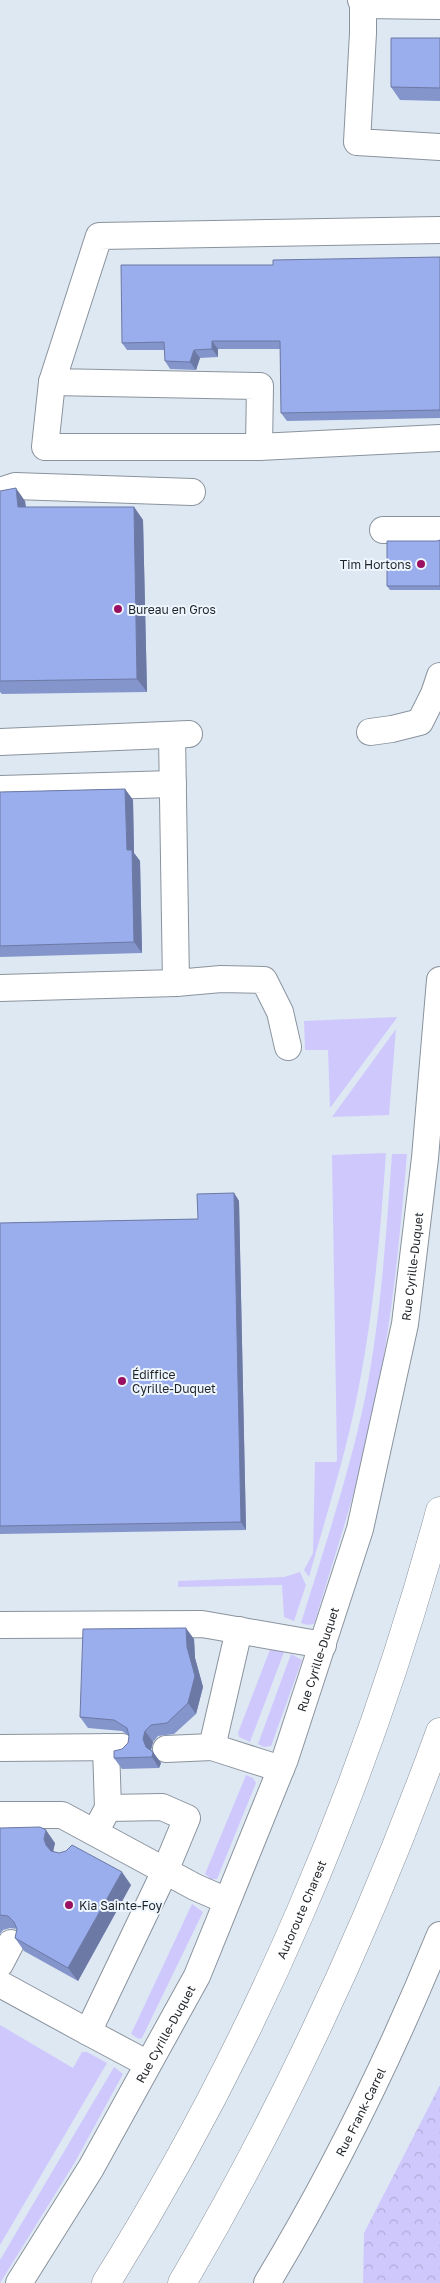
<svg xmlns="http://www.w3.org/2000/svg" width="440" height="2283" font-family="'Golos Text',sans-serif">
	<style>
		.green { fill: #cfc8fd }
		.forest { fill: url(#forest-crowns) }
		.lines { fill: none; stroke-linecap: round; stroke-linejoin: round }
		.minor-casing { stroke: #8a939d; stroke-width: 28 }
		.highway-casing { stroke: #8a939d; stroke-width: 29 }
		.minor { stroke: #fff; stroke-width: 26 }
		.highway { stroke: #fff; stroke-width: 28 }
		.wall { fill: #8495cb }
		.shaded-wall { fill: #6c79a5 }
		.building { fill: #9aadec; stroke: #6c79a5 }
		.poi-dot { fill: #9a1062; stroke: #edf5fe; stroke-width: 2 }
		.labels { text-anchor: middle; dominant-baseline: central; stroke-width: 4; stroke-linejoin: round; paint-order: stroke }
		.poi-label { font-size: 12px; fill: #1f2327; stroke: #edf5fe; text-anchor: start }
		.street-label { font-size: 12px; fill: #1f2327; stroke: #edf5fe }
	</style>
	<defs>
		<pattern id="forest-crowns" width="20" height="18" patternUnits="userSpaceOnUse" patternTransform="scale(1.25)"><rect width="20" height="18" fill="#cfc8fd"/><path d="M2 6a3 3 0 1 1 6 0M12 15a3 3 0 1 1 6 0" fill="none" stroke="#b1acd9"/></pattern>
	</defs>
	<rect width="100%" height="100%" fill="#dee8f3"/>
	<path class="green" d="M397,1017L396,1019L330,1108L328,1050H305L304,1021Z
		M396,1029L389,1115L332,1117Z
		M386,1153C380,1237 373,1320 356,1401C344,1461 325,1519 309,1577L304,1570L313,1553L315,1462H336L337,1460L332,1155Z
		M392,1154H407C400,1238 392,1321 375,1403C361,1478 336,1551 314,1624L308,1625L301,1623C324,1549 349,1474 365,1398C381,1317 386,1235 392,1154Z
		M300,1572L306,1585L294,1621L284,1617L282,1585L178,1587V1581L284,1577Z
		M271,1647L284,1652L250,1742L239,1737L238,1733Z
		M291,1654L302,1660L271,1746L264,1747L258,1744Z
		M246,1775L253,1778L256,1783L217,1879H211L205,1874Z
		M192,1904L203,1912L142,2038L139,2039L131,2034Z
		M0,2025L73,2068L82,2052H87L107,2063L0,2245Z
		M114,2067L123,2074L75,2162L0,2283V2260Z"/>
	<path class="forest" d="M440,2080V2283H363L364,2233L440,2085Z"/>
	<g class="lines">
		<g class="minor-casing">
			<g id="minor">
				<path d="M361,0L363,5V33L357,142L440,147"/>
				<path d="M363,5L440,6"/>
				<path d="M440,230L99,236L52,382L260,386L259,447L440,438"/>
				<path d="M52,382L45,447H259"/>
				<path d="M0,491L15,486L192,492"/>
				<path d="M383,530H440"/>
				<path d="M370,732L392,729L420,722L434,694L440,676"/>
				<path d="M172,735L176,983L221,979L264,980L280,1012L288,1047"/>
				<path d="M0,742L189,734"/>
				<path d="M0,789L173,784"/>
				<path d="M0,988L176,983"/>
				<path d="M0,1625L202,1624L323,1645"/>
				<path d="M239,1630L212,1747L281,1769"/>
				<path d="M0,1748L122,1747"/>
				<path d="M166,1749L212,1747"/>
				<path d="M108,1808L162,1807L187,1818L165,1871L88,2032L148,2064"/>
				<path d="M0,1815H62L195,1887L227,1901"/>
				<path d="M100,1823L108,1808L106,1747"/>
				<path d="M0,1964L11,1943"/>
				<path d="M0,1984L88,2032"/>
				<path id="s1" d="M19,2283L91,2168L197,1976L285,1759L360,1529L405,1324L425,1158L440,980"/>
				<path id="s2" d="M267,2283C334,2172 391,2055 440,1935"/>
			</g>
		</g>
		<g class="highway-casing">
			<g id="highway">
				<path id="s3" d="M106,2283C255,2045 367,1782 440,1511"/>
				<path d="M182,2283C285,2108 370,1924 440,1732"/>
			</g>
		</g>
		<use href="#minor" class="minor"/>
		<use href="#highway" class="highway"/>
	</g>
	<path class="wall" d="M440,38V101L400,100L391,87Z
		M440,257V418L287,421L281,413L280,349H218V357L200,358L196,370L170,369L165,361L164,350H127L122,343L273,265Z
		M0,491L25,501L26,507H134L143,520L147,692L2,694L0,692Z
		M440,540V590H390L387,586L437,541Z
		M125,789L133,800L134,853L140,861L142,953L0,957V792Z
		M234,1193L239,1201L246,1530L0,1534V1223L198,1219Z
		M194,1639L195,1658L203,1687L196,1714L174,1734L158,1736L153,1742L151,1750L161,1763L159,1768L122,1769L114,1758L128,1743L129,1736L122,1731L88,1728L80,1717Z
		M0,1828L55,1843L53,1851L131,1885L78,1981L24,1951L15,1938L17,1929L10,1928L3,1930L0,1934Z"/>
	<path class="shaded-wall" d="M212,341L218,349V357L212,349Z
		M194,350L200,358L196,370L190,362Z
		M16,488L25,501L27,520L18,507Z
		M134,507L143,520L147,692L137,679Z
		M125,789L133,800L134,853L140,861L142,953L134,942L127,850Z
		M234,1193L239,1201L246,1530L241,1522Z
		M186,1628L194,1639L195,1658L203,1687L196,1714L188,1703Z
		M145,1731L153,1742L151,1750L153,1752L161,1763L159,1768L152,1757L146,1747L143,1739Z
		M46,1830L55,1843L53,1852L55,1858L46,1845L44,1839Z
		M122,1872L131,1885L78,1981L68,1968Z"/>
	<path class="building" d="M391,38H440V88L391,87Z
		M440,257V410L281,413L280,341H212V349L194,350L190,362L165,361L164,342L122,343L121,265H273V260Z
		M16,488L18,507H134L137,679L0,681V491Z
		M440,540V586H387V541H437Z
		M125,789L127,850H132L134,942L0,946V792Z
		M234,1193L241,1522L0,1526V1223L198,1219L197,1194Z
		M186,1628L187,1647L195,1676L188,1703L167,1723L151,1725L145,1731L143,1739L146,1747L153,1752L152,1757L114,1758V1751L122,1749L128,1743L129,1736L127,1728L114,1720L80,1717L83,1629Z
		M40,1827L46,1830L44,1839L46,1845L51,1851L59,1853L66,1851L72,1845L122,1872L68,1968L15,1938L17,1929L14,1922L8,1916L0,1915V1828Z"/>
	<g class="poi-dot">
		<circle cx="421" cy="564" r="5"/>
		<circle cx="118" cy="609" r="5"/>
		<circle cx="122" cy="1381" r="5"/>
		<circle cx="69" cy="1905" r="5"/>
	</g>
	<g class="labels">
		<g class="poi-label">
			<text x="411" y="564" text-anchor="end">Tim Hortons</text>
			<text x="128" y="609">Bureau en Gros</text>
			<text x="132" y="1374">Édiffice<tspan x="132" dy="14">Cyrille-Duquet</tspan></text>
			<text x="79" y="1905">Kia Sainte-Foy</text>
		</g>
		<g class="street-label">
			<text stroke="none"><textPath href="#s1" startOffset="1099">Rue Cyrille-Duquet</textPath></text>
			<text stroke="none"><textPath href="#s1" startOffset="694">Rue Cyrille-Duquet</textPath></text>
			<text stroke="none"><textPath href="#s3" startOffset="422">Autoroute Charest</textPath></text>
			<text stroke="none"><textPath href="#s1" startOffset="289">Rue Cyrille-Duquet</textPath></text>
			<text stroke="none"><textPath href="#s2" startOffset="195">Rue Frank-Carrel</textPath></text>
		</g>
	</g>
</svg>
